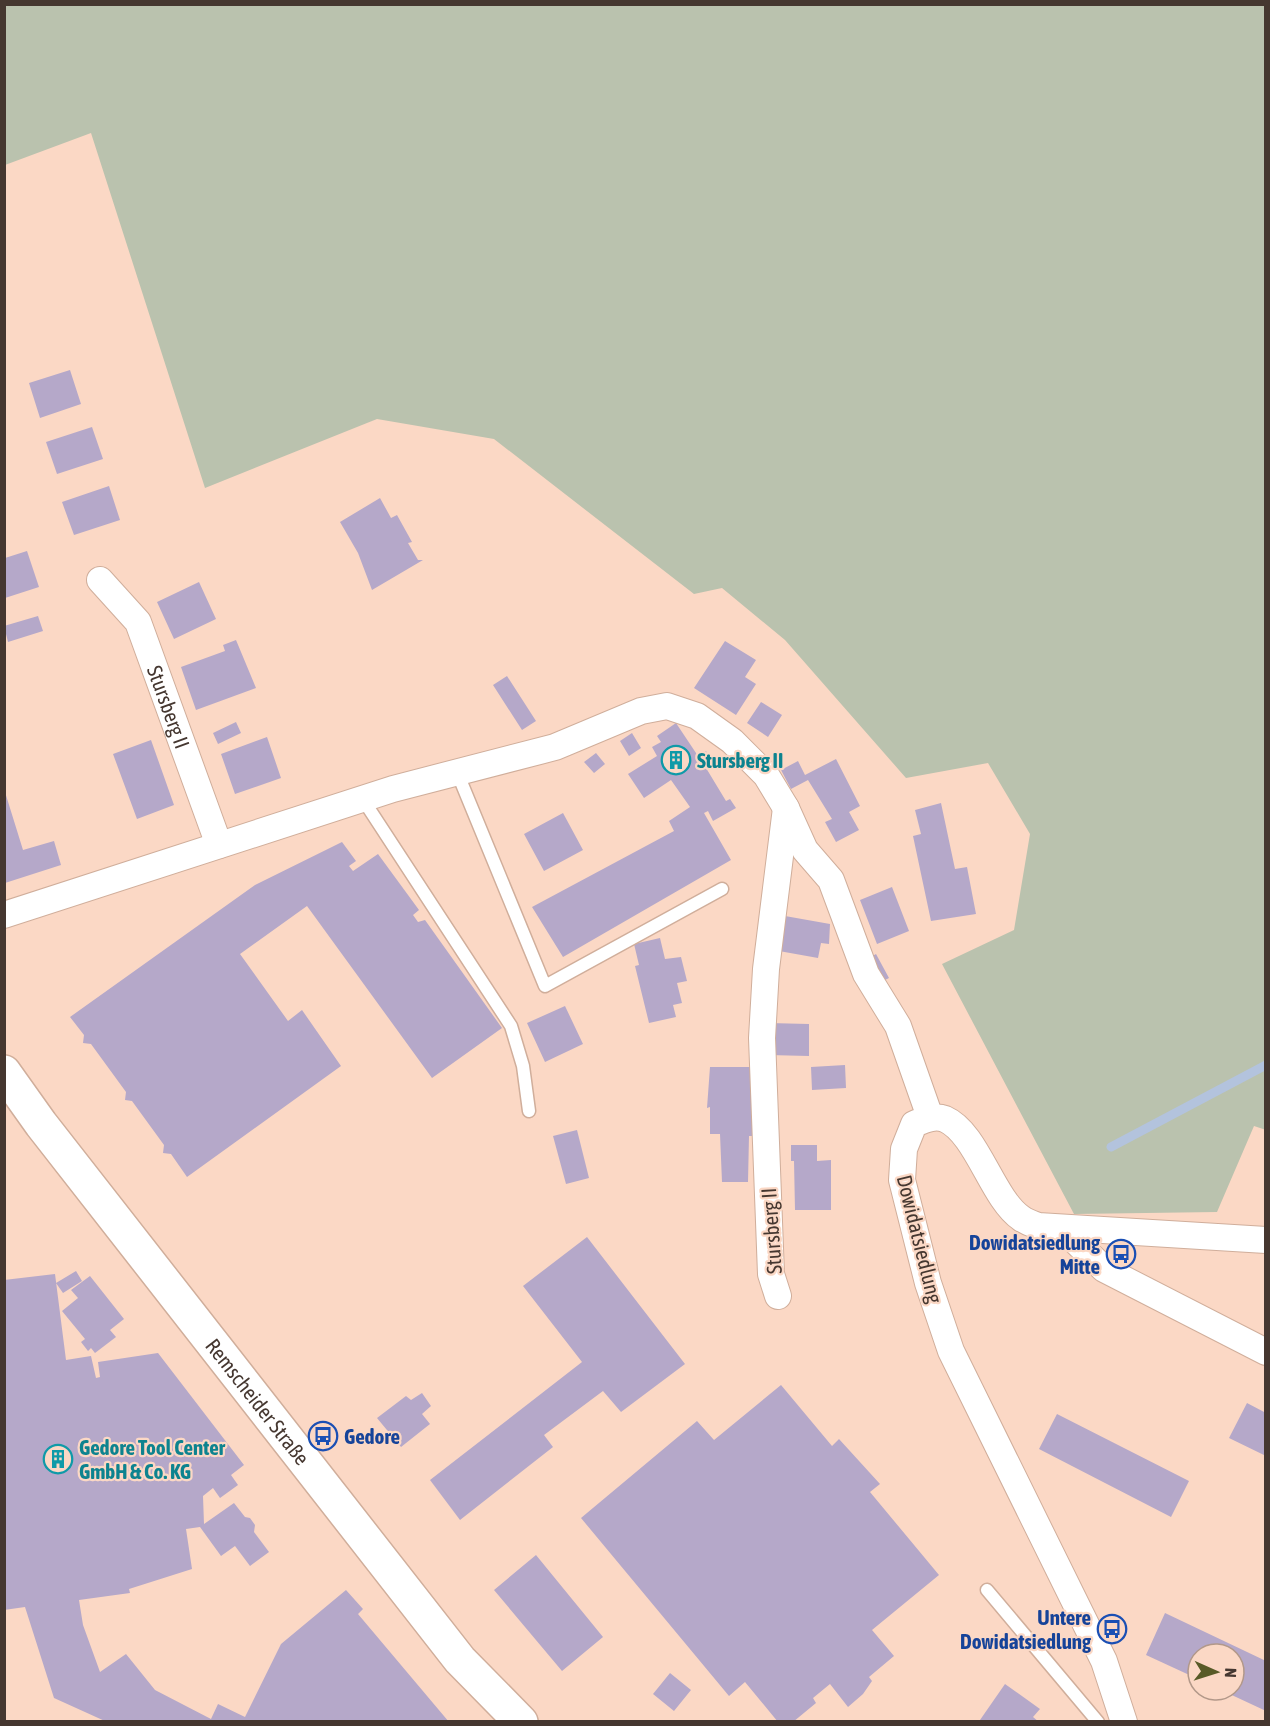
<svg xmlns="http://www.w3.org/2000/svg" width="1270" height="1726" font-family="'Asap Condensed',sans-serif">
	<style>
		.green { fill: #bac2ae }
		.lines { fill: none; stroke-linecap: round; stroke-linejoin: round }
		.stream { stroke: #b3c3dd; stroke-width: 9 }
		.building { fill: #b5a8c9 }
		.lane-casing { stroke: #d0ae9b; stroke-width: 15 }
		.street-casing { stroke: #d0ae9b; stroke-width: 28 }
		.secondary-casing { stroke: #d0ae9b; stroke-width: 36 }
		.lane { stroke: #fff; stroke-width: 12 }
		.street { stroke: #fff; stroke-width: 26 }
		.secondary { stroke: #fff; stroke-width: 33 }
		.labels { text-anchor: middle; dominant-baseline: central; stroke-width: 4.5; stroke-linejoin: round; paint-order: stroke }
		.street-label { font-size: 21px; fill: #453730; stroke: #fbd8c5 }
		.culture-label { font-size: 21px; font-weight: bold; fill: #0d838f; stroke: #fbd8c5; text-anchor: start }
		.transit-label { font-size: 21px; font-weight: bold; fill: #164399; stroke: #fbd8c5; text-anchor: end }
	</style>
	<rect width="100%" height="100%" fill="#fbd8c5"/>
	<path class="green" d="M5,4L1265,5L1266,1130L1254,1126L1217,1212L1074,1214L942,964L1014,930L1030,834L988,763L906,778L785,640L722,588L694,594L494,439L377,419L205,488L91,133L5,165Z"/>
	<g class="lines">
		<path class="stream" d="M1111,1147L1266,1065"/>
	</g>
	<path class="building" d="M70,370L81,404L40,418L29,383Z
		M92,427L103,459L57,474L46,442Z
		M109,486L120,520L74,535L62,502Z
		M380,498L391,518L397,515L412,542L408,543L418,560H423L372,590L358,553L340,522Z
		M27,551L39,587L5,598V558Z
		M199,582L216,619L174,639L157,602Z
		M38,616L43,631L8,642L4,626Z
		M236,640L256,688L196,710L181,667L225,651L223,645Z
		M725,641L756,660L745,677L756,684L736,715L694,688Z
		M507,676L536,721L522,730L493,685Z
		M761,702L782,715L768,737L747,723Z
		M236,722L241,733L218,744L213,733Z
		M676,723L698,756L706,751L710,759L703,763L726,801L730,799L736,808L713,821L708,811L704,813L731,860L563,957L532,907L674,831L669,821L690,807L671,780L644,798L628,774L657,756L652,747L661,742L657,736Z
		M632,733L641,748L629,756L620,741Z
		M267,737L281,778L235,794L221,754Z
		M151,740L174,805L137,819L113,754Z
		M596,753L605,764L594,773L584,762Z
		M836,759L860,806L849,812L859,830L836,842L825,822L832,819L808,780L791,789L781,770L798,761L805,775Z
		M5,792L23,850L54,841L61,865L5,883Z
		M941,803L955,869L967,867L976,914L931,921L913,836L921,834L915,810Z
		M563,813L583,850L544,871L524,834Z
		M342,842L356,861L349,866L353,871L378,854L419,910L413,915L418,922L425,920L502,1028L432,1078L307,906L240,954L288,1021L302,1010L341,1066L187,1177L171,1154L163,1153L164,1145L132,1101L125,1100L126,1092L91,1044L83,1043L84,1035L70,1017L255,885Z
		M892,887L909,931L877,944L860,900Z
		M785,916L830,924L829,944L821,943L818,958L779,951Z
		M660,938L665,959L681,957L687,981L677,983L682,1003L673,1005L676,1017L649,1023L635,966L639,965L634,944Z
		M876,954L889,978L883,981L871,957Z
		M565,1006L583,1044L545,1062L527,1023Z
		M768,1023L809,1024V1056L768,1055Z
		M845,1065L846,1088L812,1090L811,1067Z
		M710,1067H755V1136H749L748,1182H722L720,1134H710V1107L707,1108Z
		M577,1130L589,1178L566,1184L553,1136Z
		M791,1145H817V1161L831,1160V1210H795L794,1161H791Z
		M587,1237L685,1364L621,1412L603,1391L544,1435L553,1447L460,1520L430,1480L582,1362L523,1286Z
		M76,1271L82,1281L63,1293L56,1283Z
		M55,1274L66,1360L91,1356L96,1378L100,1377L98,1362L158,1353L244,1465L231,1475L238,1485L220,1498L213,1488L203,1496L204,1524L234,1503L245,1517L250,1518L255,1525L254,1532L269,1552L250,1566L235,1546L221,1556L200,1527L186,1529L192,1569L129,1589L130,1593L79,1600L83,1625L100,1672L126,1654L155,1690L211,1719L218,1704L245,1717L281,1644L346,1590L363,1609L358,1614L449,1722H107L54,1698L25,1607L4,1610V1280Z
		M90,1276L124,1319L110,1330L116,1337L95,1353L91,1348L88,1351L81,1342L85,1339L62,1311L78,1298L71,1290Z
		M781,1385L832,1446L839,1439L880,1484L870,1492L939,1575L872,1630L894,1656L869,1677L872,1681L863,1694L848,1707L830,1684L813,1698L816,1703L793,1722H778L745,1682L729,1696L581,1518L697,1421L714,1440Z
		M422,1393L431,1406L422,1414L430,1424L401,1447L377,1418L406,1396L411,1400Z
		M1247,1403L1266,1413V1456L1229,1438Z
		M1057,1414L1189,1481L1171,1517L1039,1449Z
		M536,1555L603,1637L562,1671L494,1590Z
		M1165,1613L1266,1661V1711L1221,1690H1234V1654H1198V1679L1146,1655Z
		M670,1673L691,1690L674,1711L653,1694Z
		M1005,1684L1040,1709L1033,1717L1039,1722L980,1720Z"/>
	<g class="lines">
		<g class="lane-casing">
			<path id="lane" d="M457,772L545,986L722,889
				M362,798L511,1026L523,1066L529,1111
				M987,1590L1098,1722"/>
		</g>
		<g class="street-casing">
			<g id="street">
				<path id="s1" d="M100,580L138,622L219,845"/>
				<path d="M4,915L393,789L555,747L641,711L667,706L697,716L732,741L766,775L786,808L805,850L831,880L866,974L898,1026L930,1117"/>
				<path d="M1063,1229L1104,1269L1266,1352"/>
				<path d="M778,1296L771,1274L762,1038L766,969L786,808"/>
				<path d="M1124,1722L1104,1661L951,1351L928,1283L902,1180L904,1149L914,1124C924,1120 934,1115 945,1119C977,1133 992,1198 1021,1218C1026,1222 1033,1224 1038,1226L1266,1240"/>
			</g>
		</g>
		<g class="secondary-casing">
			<g id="secondary">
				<path id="s2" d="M4,1072L41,1124L460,1660L521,1722"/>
			</g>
		</g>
		<use href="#lane" class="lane"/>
		<use href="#street" class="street"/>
		<use href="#secondary" class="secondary"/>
	</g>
	<defs>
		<g id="building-ring" transform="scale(1.5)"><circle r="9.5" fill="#fbd8c5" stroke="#0f9aa8" stroke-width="1.5"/><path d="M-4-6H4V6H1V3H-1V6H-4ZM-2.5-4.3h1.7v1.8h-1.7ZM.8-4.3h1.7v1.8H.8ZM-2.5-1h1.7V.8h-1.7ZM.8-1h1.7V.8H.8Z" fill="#0f9aa8"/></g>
		<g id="bus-ring" transform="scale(1.5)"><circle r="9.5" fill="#fbd8c5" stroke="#1a4fb4" stroke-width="1.5"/><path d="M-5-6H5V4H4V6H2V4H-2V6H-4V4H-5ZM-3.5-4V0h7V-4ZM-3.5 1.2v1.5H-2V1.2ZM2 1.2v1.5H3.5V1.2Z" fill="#1a4fb4"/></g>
	</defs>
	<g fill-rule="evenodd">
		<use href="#building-ring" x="676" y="760"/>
		<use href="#bus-ring" x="1121" y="1254"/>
		<use href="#bus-ring" x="323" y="1436"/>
		<use href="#building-ring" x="58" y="1459"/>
		<use href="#bus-ring" x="1112" y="1629"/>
	</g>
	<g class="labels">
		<g class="street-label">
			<text stroke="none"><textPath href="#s1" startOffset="147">Stursberg II</textPath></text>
			<text transform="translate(771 1231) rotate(-94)">Stursberg II</text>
			<text transform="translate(920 1239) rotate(76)">Dowidatsiedlung</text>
			<text stroke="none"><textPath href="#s2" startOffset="416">Remscheider Straße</textPath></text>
		</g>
		<g class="culture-label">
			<text x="697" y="760">Stursberg II</text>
			<text x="79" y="1447">Gedore Tool Center<tspan x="79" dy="24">GmbH &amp; Co. KG</tspan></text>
		</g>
		<g class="transit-label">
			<text x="1100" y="1242">Dowidatsiedlung<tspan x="1100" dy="24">Mitte</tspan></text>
			<text x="344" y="1436" text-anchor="start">Gedore</text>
			<text x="1091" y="1617">Untere<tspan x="1091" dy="24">Dowidatsiedlung</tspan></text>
		</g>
	</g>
	<rect width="1270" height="1726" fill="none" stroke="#453730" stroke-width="12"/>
	<g transform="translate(1216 1672) rotate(93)"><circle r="28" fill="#fbd8c5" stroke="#b29889" stroke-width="1.5"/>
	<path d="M0-4.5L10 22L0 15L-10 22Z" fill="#585a27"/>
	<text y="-9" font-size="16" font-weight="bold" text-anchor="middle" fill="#453730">N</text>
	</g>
</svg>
